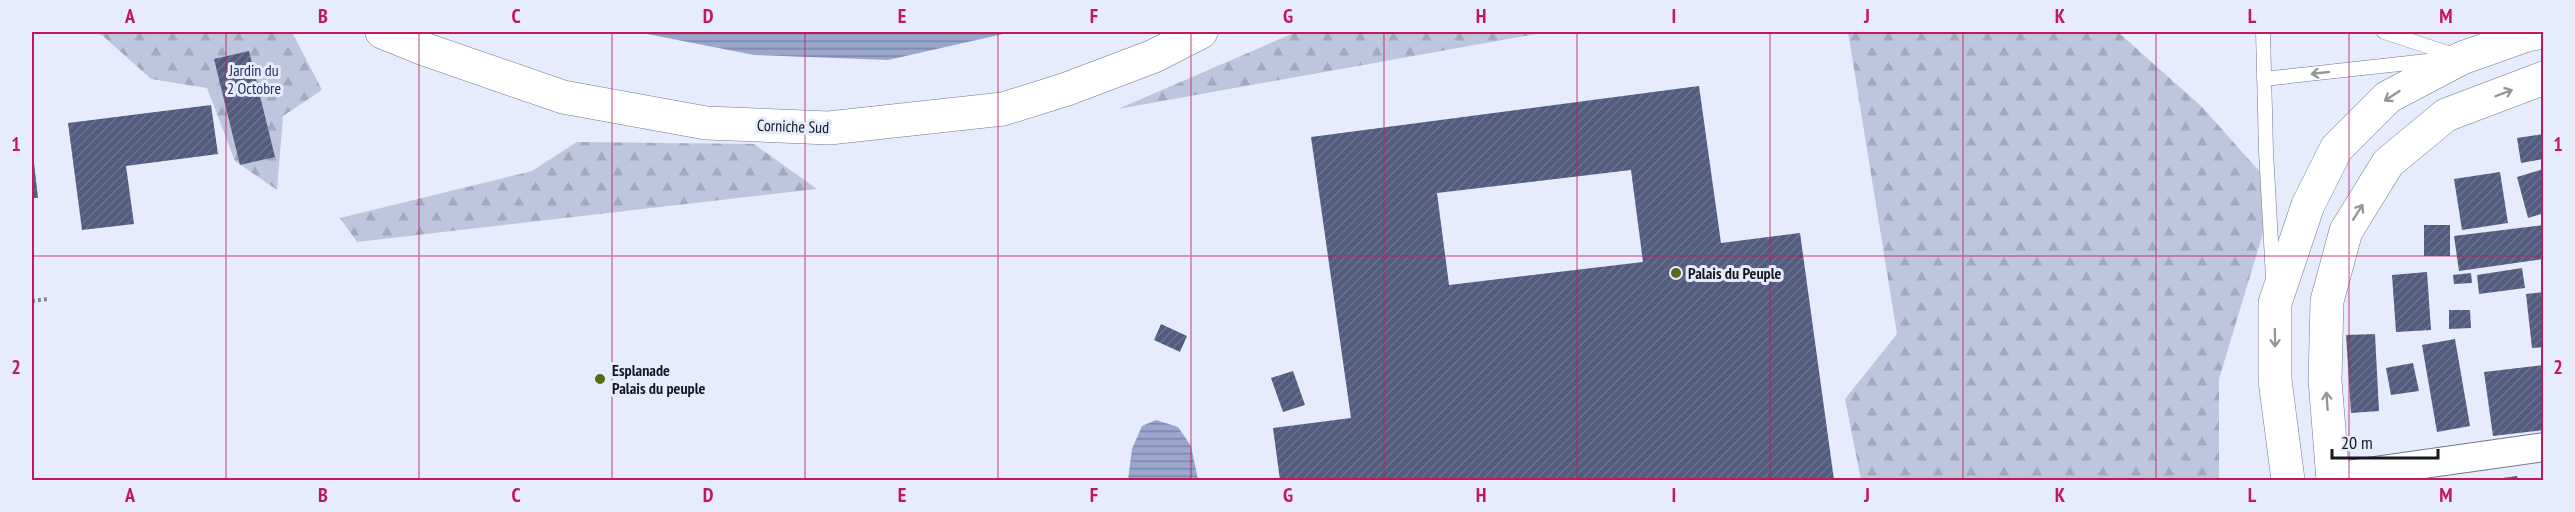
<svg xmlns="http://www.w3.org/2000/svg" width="2575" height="512" font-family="'PT Sans Narrow',sans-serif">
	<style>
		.forest { fill: url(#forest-firs) }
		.water { fill: url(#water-rules) }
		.building { fill: url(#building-hatch); fill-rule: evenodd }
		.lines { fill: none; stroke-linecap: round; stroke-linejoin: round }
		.lane-casing { stroke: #70788e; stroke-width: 15 }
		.street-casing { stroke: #70788e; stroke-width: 30 }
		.secondary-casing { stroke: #70788e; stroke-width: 34 }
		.primary-casing { stroke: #70788e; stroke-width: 34 }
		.path { stroke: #848994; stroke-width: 4; stroke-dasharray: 3 3; stroke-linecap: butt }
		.lane { stroke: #fff; stroke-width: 14 }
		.street { stroke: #fff; stroke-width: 28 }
		.secondary { stroke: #fff; stroke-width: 33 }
		.primary { stroke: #fff; stroke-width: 33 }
		.oneway { stroke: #96979b }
		.grid { fill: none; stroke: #c2185b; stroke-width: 1.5; stroke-opacity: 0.55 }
		.poi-dot { fill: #596b17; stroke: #e6ecfb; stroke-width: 2 }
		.labels { text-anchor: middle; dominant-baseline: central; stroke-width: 6; stroke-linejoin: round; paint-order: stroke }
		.park-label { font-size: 16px; fill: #242f60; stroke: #e6ecfb }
		.street-label { font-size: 16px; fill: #151820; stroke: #e6ecfb }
		.poi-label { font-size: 16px; font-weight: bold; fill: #151820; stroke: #e6ecfb; text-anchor: start }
		.neatline { fill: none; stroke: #c2185b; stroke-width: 2 }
		.grid-label { font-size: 20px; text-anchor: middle; font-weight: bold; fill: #c2185b }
	</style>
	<defs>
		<pattern id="forest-firs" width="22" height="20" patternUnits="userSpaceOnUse" patternTransform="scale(1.5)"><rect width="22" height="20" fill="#bec6de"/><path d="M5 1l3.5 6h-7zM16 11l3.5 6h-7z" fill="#a2a9be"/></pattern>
		<pattern id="water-rules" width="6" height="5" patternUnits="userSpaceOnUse" patternTransform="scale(1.5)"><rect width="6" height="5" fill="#9aa6cd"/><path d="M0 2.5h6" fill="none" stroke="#7c86a6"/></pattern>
		<pattern id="building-hatch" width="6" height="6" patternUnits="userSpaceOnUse" patternTransform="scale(1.5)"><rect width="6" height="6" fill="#515c7e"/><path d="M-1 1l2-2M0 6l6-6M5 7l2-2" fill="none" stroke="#6b748e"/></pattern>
	</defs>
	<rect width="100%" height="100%" fill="#e6ecfb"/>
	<path class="forest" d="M94,32H292L322,90L283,116L277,190L235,161L207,88L151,79L103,36Z
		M1296,32H1547L1118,109Z
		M1848,32H2118L2202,107L2276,190L2219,379V480H1861L1845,399L1897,334Z
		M577,142L754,144L817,189L357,242L340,218L532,171Z"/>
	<path class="water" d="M637,32H1012L888,60L754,55Z
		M1156,420L1178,427L1191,446L1198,480H1128L1132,449L1142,426Z"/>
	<path class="building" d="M249,51L275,157L240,165L214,59Z
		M1699,86L1721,243L1800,233L1834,480H1280L1273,428L1351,418L1311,137ZM1631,170L1643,262L1449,285L1437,193Z
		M211,105L218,154L126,166L134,224L82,230L68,123Z
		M2544,134V159L2521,163L2517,138Z
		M32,145L38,198H32Z
		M2544,169V213L2528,218L2517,177Z
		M2500,172L2508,223L2462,230L2454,179Z
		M2424,225H2450V256H2424Z
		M2544,225V259L2459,271L2454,236Z
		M2522,268L2525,288L2479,294L2477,275Z
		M2427,272L2431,330L2396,332L2392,275Z
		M2471,273L2472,283L2454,284L2453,275Z
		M2544,292V347L2532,348L2526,294Z
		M2449,310H2470L2471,328L2449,329Z
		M1161,324L1187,336L1180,352L1154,340Z
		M2375,334L2379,411L2351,413L2346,335Z
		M2455,339L2470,426L2437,432L2422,345Z
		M2413,363L2419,391L2391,395L2386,368Z
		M2544,365V430L2493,436L2484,372Z
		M1293,371L1305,405L1283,412L1271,378Z
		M2517,476L2518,480H2495V479Z"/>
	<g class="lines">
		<g class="lane-casing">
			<path id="lane" d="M2263,32L2266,151L2273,278
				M2384,32L2457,56
				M2264,79L2436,60"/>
		</g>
		<g class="street-casing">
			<path id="street" d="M2332,477L2544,447"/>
		</g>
		<g class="secondary-casing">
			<path id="secondary" d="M382,32L424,49L563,97L706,123L829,128L1003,109L1067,89L1154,56L1201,32"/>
		</g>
		<g class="primary-casing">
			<path id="primary" d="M2288,480L2275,380V303L2308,205L2336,149L2388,97L2462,58L2527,35L2544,32
				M2333,480L2325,380L2327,301L2346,231L2388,163L2446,115L2544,78"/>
		</g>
		<path class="path" d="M32,301L47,299"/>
		<use href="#lane" class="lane"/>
		<use href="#street" class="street"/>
		<use href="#secondary" class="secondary"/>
		<use href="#primary" class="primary"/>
	</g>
	<defs><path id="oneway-shaft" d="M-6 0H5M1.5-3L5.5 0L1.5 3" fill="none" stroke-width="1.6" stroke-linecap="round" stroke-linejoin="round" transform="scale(1.5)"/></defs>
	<g class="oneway">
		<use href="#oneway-shaft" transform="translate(2320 73) rotate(174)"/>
		<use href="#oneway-shaft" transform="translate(2504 93) rotate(-21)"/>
		<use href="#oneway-shaft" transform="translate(2392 96) rotate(147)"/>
		<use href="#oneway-shaft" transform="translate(2358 212) rotate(-58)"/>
		<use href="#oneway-shaft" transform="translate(2275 338) rotate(89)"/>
		<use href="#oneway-shaft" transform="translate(2327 401) rotate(-94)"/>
	</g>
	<path class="grid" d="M226,32V480M419,32V480M612,32V480M805,32V480M998,32V480M1191,32V480M1384,32V480M1577,32V480M1770,32V480M1963,32V480M2156,32V480M2349,32V480M32,256H2544"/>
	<g class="poi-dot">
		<circle cx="1676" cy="273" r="6"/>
		<circle cx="600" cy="379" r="6"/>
	</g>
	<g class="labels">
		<g class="park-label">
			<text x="254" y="70">Jardin du<tspan x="254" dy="18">2 Octobre</tspan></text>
		</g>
		<g class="street-label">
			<text transform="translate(793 126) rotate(2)">Corniche Sud</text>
		</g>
		<g class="poi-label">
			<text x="1688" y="273">Palais du Peuple</text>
			<text x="612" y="370">Esplanade<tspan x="612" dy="18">Palais du peuple</tspan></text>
		</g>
	</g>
	<rect width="2575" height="512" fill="none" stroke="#e6ecfb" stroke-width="66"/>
	<path d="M2332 449v9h106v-9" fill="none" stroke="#151820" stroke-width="3"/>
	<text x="2341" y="449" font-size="18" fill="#151820" stroke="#e6ecfb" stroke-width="4.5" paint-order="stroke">20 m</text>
	<rect x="33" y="33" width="2509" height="446" class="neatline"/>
	<g class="grid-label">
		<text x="130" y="23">A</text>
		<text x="323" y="23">B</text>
		<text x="516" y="23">C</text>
		<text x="708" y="23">D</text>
		<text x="902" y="23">E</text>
		<text x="1094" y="23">F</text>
		<text x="1288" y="23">G</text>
		<text x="1481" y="23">H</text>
		<text x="1674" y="23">I</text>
		<text x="1867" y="23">J</text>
		<text x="2060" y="23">K</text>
		<text x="2252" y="23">L</text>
		<text x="2446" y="23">M</text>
		<text x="16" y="151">1</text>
		<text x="2558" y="151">1</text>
		<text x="16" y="374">2</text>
		<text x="2558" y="374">2</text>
		<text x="130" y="502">A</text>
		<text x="323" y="502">B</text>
		<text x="516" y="502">C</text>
		<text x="708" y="502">D</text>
		<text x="902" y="502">E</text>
		<text x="1094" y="502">F</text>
		<text x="1288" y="502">G</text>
		<text x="1481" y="502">H</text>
		<text x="1674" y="502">I</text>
		<text x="1867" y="502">J</text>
		<text x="2060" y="502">K</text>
		<text x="2252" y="502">L</text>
		<text x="2446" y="502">M</text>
	</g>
</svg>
